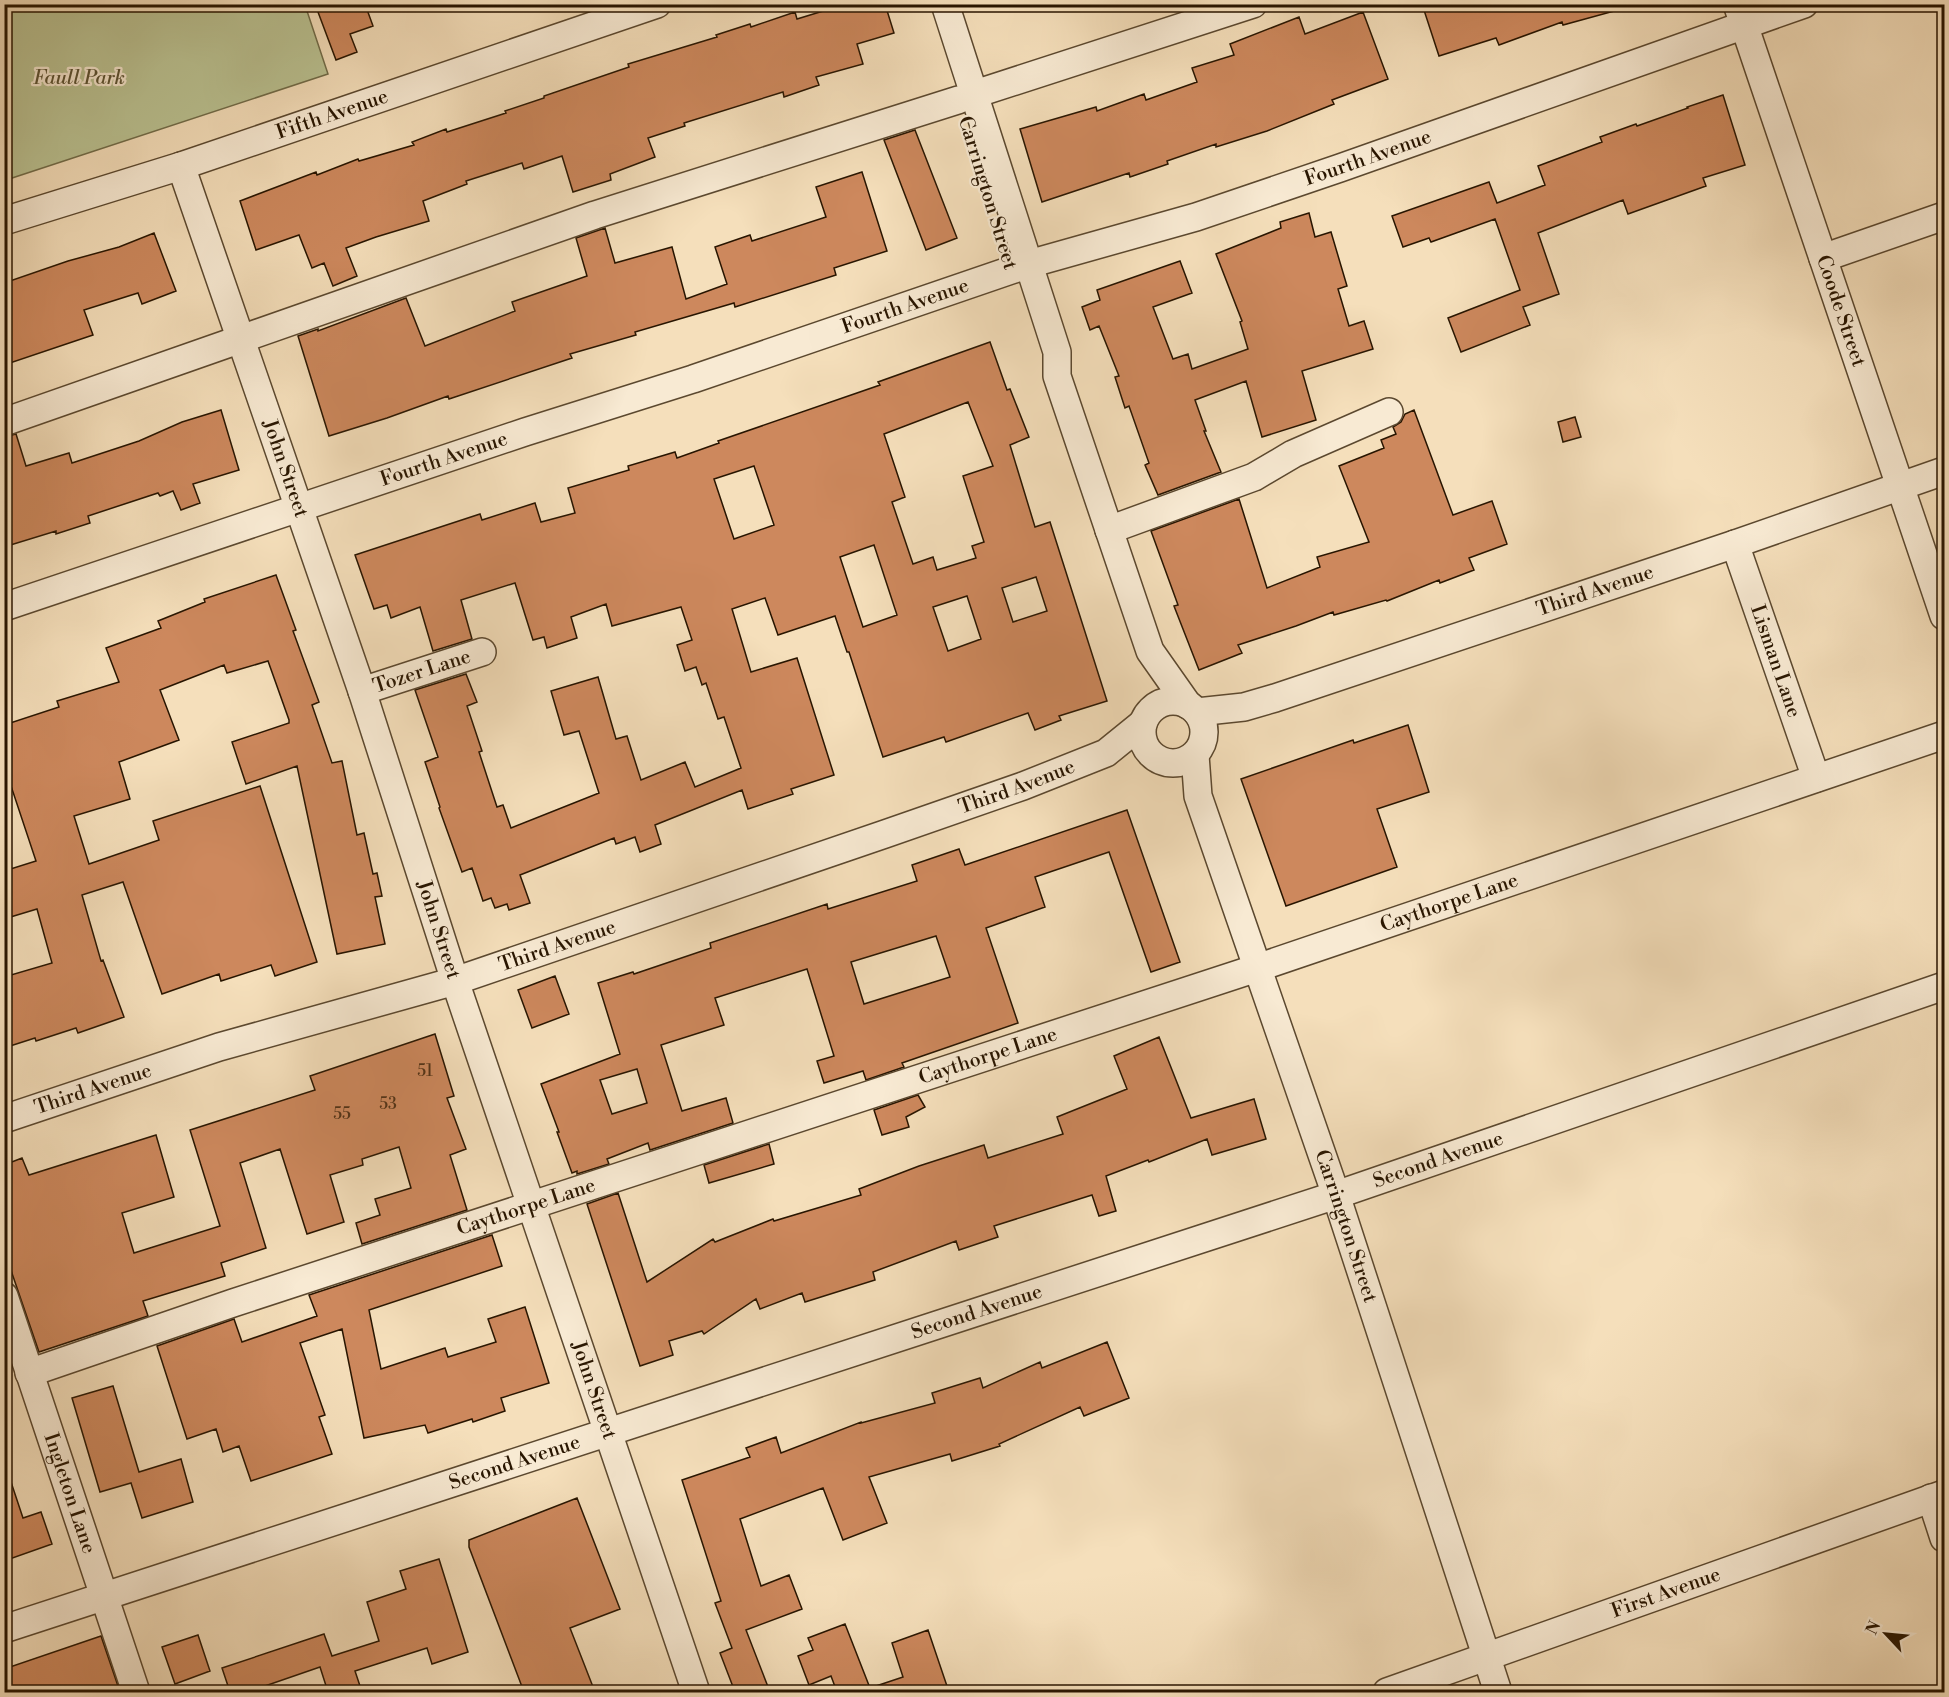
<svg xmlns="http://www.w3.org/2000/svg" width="1949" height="1697" font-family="'Libre Bodoni',serif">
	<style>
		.green { fill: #bac292; stroke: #716c49; stroke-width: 1.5 }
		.building { fill: #cd885d; stroke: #281500; stroke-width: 1.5; fill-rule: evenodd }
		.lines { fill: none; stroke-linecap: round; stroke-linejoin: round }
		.minor-casing { stroke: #5b482f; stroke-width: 30 }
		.minor { stroke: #f8ead3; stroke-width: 27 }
		.labels { text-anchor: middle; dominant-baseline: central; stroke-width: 4.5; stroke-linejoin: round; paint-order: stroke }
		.number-label { font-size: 16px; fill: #513217 }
		.park-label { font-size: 20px; font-style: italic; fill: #5b5233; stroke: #f8ead3 }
		.street-label { font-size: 20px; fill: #281500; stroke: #f8ead3 }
	</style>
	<rect width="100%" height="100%" fill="#f5dfbb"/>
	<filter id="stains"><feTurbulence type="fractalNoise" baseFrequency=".00333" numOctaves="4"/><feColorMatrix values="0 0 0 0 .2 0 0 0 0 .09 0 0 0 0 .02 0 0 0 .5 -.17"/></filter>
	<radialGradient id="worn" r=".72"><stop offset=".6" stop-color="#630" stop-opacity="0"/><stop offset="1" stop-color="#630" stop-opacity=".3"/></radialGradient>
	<path class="green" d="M4,5H305L328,74L6,180L4,175Z"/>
	<path class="building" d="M315,4H365L373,26L350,34L357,52L336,60Z
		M846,4H885L894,33L857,44L863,64L816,77L819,85L784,97L783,92L684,123L685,126L648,138L655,157L610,174L611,180L573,192L562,156L524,169L522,163L466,181L467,184L423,201L429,221L376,237L346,248L357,276L333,286L324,263L312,268L299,235L256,250L240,201L316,172L317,175L358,159L359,161L414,145L412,142L446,129L447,132L506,113L505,111L544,98V96L629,67L628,64L717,37L716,35L750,24L751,27L795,12L797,19Z
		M1422,4H1617L1618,10L1563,25L1562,22L1499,45L1496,38L1439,56Z
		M1363,12L1388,79L1332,100L1334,104L1267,131L1216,147V144L1167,161L1168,164L1130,177L1129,173L1042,202L1020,129L1096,107L1097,111L1144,94L1146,100L1197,82L1192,68L1234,55L1230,44L1299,17L1305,34Z
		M1723,95L1745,165L1703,178L1706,186L1628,214L1623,200L1538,233L1559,294L1523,307L1530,325L1461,352L1448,318L1520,290L1495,219L1431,242L1429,238L1403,247L1392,216L1489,182L1497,203L1545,185L1538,166L1602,142L1600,137L1636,124L1637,126L1688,108L1687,107Z
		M915,130L957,238L926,250L884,140Z
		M862,172L887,251L834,268L836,275L735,307L734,303L635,332L636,335L570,354L572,358L449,399L448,396L387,418L329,436L298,336L318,329V331L406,298L425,346L515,311L512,302L587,276L576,238L605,228L615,263L672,247L686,299L727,284L715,247L750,235L752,241L826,217L816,187Z
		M1309,213L1315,237L1331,232L1347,286L1338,289L1349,326L1364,321L1373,349L1302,371L1316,420L1262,437L1246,381L1195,400L1206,431H1204L1221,472L1158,495L1145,465L1149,463L1129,406L1125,408L1115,377L1119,376L1099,326L1090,330L1082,307L1100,300L1097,290L1180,261L1192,293L1153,307L1173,359L1188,354L1192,369L1248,349L1240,322L1242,321L1216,254L1281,228L1280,222Z
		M154,233L176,291L142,304L138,293L84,310L93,335L4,365V283L68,261L119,247Z
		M990,342L1007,390L1010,389L1029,437L1010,445L1035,527L1050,522L1107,701L1059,716L1061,720L1035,730L1028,713L946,742L944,737L883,757L849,652H847L835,616L778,635L765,598L732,609L751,672L797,658L834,775L791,789L793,794L748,809L742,790L655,825L661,844L640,852L635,837L616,844L614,838L520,875L530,903L509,910L507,904L495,908L491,898L483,901L472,868L462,872L439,808L440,807L425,762L438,757L415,690L466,674L477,702L467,706L482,751L479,752L497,807L503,805L511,828L599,793L579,731L564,735L551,691L598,677L616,739L627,736L641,780L685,762L695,787L741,768L724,717L718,719L706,683L702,685L696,667L685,671L677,645L692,640L681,607L612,626L606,604L571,617L577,638L547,648L544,637L533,640L515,583L461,600L472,639L433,651L420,607L391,618L387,605L374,609L355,555L480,514L482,520L535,503L541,522L575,513L568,488L629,470L628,466L675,452L677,458L719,443L718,441L880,385L878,382ZM968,402L993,466L963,476L984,542L972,546L976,558L937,570L933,557L913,564L892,502L905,497L884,434ZM754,466L774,525L734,539L714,479ZM874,545L897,615L863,627L840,557ZM1036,577L1047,611L1013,622L1002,588ZM967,596L981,639L948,651L933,607Z
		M221,410L239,470L193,484L200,503L181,510L173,491L160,496L158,493L88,516L90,523L56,534V531L4,547V437L16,434L26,466L69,453L72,463L139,441L182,422Z
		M1414,410L1453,515L1492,501L1507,544L1469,558L1474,570L1440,583L1439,580L1387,601L1386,600L1334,615L1333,612L1296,626L1238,645L1242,653L1199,670L1174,606L1178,605L1151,531L1239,499L1267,588L1320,567L1317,557L1369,542L1339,466L1384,448L1381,440L1396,434L1393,427L1401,422L1405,414Z
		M1575,417L1581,437L1563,442L1558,422Z
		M276,575L296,630L293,631L319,702L312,705L332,763L342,761L357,835L364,833L373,874L377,873L382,896L375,897L385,944L337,954L297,766L246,784L232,742L289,723V720L268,661L227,673L224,665L160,690L179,740L119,762L130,799L74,816L89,864L159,840L153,821L260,786L317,962L275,976L271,965L221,981L219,974L162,994L123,882L82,895L101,961L103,960L124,1017L78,1033L76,1028L36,1041L35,1038L4,1048V977L52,963L37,909L4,919V871L36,861L4,765V725L59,707L57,701L119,682L106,648L161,628L158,621L205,602L204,599Z
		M1408,725L1429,792L1377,809L1397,867L1286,906L1241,779L1353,740L1354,743Z
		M1127,810L1180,962L1151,972L1109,852L1035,877L1045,907L986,928L1018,1023L902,1063L904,1067L866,1080L863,1071L824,1083L817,1061L834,1056L807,969L715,998L724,1025L661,1045L682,1111L726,1098L733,1123L650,1150L648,1143L607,1159L609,1164L577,1174V1171L572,1173L557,1132H559L541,1084L620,1054L598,983L633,972L634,974L711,948L710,943L827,904L828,909L917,881L912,865L959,849L965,865ZM936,936L950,977L864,1004L851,962ZM637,1069L647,1103L612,1114L600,1080Z
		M555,976L569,1014L532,1028L518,990Z
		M435,1034L454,1096L447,1098L466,1149L450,1155L467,1210L362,1244L356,1223L380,1215L375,1199L411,1188L399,1147L362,1159L363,1165L330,1175L344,1222L307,1234L280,1149L240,1163L266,1248L221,1263L225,1276L143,1301L148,1316L39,1352L4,1250V1165L22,1158L29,1175L156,1135L174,1197L122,1213L134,1253L220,1226L190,1130L315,1090L310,1076Z
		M1159,1037L1191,1118L1254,1099L1266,1139L1212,1155L1207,1139L1149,1162L1148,1160L1106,1176L1116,1211L1099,1216L1092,1195L994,1226L998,1237L959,1250L956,1241L873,1272L875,1280L805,1302L802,1293L760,1309L756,1299L704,1334L702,1331L669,1341L673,1355L640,1366L587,1204L618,1193L647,1282L713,1239L715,1242L773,1219L774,1221L861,1195L859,1189L919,1166L984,1145L988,1158L1063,1134L1057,1117L1127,1089L1114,1056Z
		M918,1095L925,1107L906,1117L909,1127L882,1135L874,1110Z
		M769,1144L774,1164L709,1183L704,1165Z
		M492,1235L502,1266L369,1310L381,1369L445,1348L448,1357L496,1342L488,1319L525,1307L549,1383L501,1398L505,1411L473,1422L472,1419L428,1433L425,1425L364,1438L342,1329L300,1343L325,1415L319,1417L332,1454L251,1481L239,1446L223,1452L216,1429L187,1439L157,1346L234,1319L242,1342L317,1316L309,1295Z
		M1107,1342L1129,1398L1084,1416L1080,1407L999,1444L1000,1446L952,1461L950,1454L869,1477L887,1523L843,1540L823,1488L740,1519L761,1586L789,1575L802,1609L746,1630L770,1692H735L720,1653L732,1648L715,1603L721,1601L682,1480L750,1457L746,1448L776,1437L781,1453L861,1422V1423L935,1403L932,1393L980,1378L983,1388L1040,1362L1042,1368Z
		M113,1386L139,1472L181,1459L193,1502L142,1518L131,1483L100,1492L72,1398Z
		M4,1473H8L23,1518L41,1512L52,1544L4,1561Z
		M577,1498L620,1609L570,1628L595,1692H524L469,1547V1540Z
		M439,1559L468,1652L432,1664L427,1648L355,1671L362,1692H328L320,1667L262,1687L263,1692H230L222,1668L324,1634L332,1656L379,1641L367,1602L406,1589L400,1571Z
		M845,1624L870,1688L903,1677L892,1643L928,1630L949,1692H837L831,1676L809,1685L798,1656L813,1650L808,1638Z
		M198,1635L210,1671L175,1684L162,1647Z
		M101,1636L120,1692H4V1669Z"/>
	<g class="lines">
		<g class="minor-casing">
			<g id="minor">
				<path d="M945,4L1057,352V376L1150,651L1188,705"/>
				<path id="s1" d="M1737,4L1944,616"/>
				<path d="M975,94L1253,4"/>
				<path id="s2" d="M181,166L362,691L455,981L696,1692"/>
				<path id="s3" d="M4,221L181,166L657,4"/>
				<path d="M1823,258L1944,216"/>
				<path d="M4,422L595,215L958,100"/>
				<path d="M1109,530L1254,477L1293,454L1389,412"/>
				<path id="s4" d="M1735,544L1816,778"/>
				<path id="s5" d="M4,607L525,432L693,379L1029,264L1196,217L1340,168L1804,4"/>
				<path id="s6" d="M362,691L482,652"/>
				<circle cx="1173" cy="732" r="31"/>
				<path id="s7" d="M1197,712L1244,707L1275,698L1735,544L1944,471"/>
				<path id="s8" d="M1195,755L1198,796L1336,1195L1498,1692"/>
				<path id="s9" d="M4,1119L219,1047L455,981L885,834L1023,786L1106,753L1143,723"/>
				<path id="s10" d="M4,1296L136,1692"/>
				<path id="s11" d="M29,1373L233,1303L1257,968L1944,735"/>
				<path d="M1931,1498L1944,1538"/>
				<path id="s12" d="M4,1629L1336,1195L1944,986"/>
				<path id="s13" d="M1387,1692L1944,1494"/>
			</g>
		</g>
		<use href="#minor" class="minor"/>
	</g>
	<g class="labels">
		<g class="number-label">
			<text x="425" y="1071">51</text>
			<text x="388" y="1104">53</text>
			<text x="342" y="1114">55</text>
		</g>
		<g class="park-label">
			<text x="79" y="78">Faull Park</text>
		</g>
		<g class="street-label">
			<text stroke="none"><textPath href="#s3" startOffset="345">Fifth Avenue</textPath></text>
			<text stroke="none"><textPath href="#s5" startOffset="1436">Fourth Avenue</textPath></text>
			<text transform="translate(987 193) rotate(73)">Carrington Street</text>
			<text stroke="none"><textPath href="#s5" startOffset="950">Fourth Avenue</textPath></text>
			<text stroke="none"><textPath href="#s1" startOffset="324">Coode Street</textPath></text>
			<text stroke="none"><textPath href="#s5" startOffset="464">Fourth Avenue</textPath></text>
			<text stroke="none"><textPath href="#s2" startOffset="320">John Street</textPath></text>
			<text stroke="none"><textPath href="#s7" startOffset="417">Third Avenue</textPath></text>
			<text stroke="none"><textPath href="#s4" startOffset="124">Lisman Lane</textPath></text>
			<text stroke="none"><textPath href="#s6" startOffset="63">Tozer Lane</textPath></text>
			<text stroke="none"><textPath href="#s9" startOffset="1066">Third Avenue</textPath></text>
			<text stroke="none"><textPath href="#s11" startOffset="1496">Caythorpe Lane</textPath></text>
			<text stroke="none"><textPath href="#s2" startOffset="806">John Street</textPath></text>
			<text stroke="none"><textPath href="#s9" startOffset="580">Third Avenue</textPath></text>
			<text stroke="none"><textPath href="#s11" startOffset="1010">Caythorpe Lane</textPath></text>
			<text stroke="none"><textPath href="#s9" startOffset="94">Third Avenue</textPath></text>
			<text stroke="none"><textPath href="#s12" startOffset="1509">Second Avenue</textPath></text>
			<text stroke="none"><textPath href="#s11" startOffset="524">Caythorpe Lane</textPath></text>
			<text stroke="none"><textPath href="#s8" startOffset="496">Carrington Street</textPath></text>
			<text stroke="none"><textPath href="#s12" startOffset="1023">Second Avenue</textPath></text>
			<text stroke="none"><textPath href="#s2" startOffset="1292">John Street</textPath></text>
			<text stroke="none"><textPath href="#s12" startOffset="537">Second Avenue</textPath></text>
			<text stroke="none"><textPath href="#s10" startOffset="208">Ingleton Lane</textPath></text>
			<text stroke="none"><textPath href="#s13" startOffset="296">First Avenue</textPath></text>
		</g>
	</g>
	<rect width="1949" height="1697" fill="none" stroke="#f5dfbb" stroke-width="24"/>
	<rect x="6" y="6" width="1937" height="1685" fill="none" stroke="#281500" stroke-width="3"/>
	<rect x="12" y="12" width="1925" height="1673" fill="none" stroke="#281500" stroke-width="1.5"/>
	<g transform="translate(1886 1634) rotate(296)" stroke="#f8ead3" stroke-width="4.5" paint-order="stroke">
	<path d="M0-4.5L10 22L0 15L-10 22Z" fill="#281500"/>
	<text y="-9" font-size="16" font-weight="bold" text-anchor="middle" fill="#281500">N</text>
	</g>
	<rect width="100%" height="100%" filter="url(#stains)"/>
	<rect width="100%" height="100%" fill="url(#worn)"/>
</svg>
